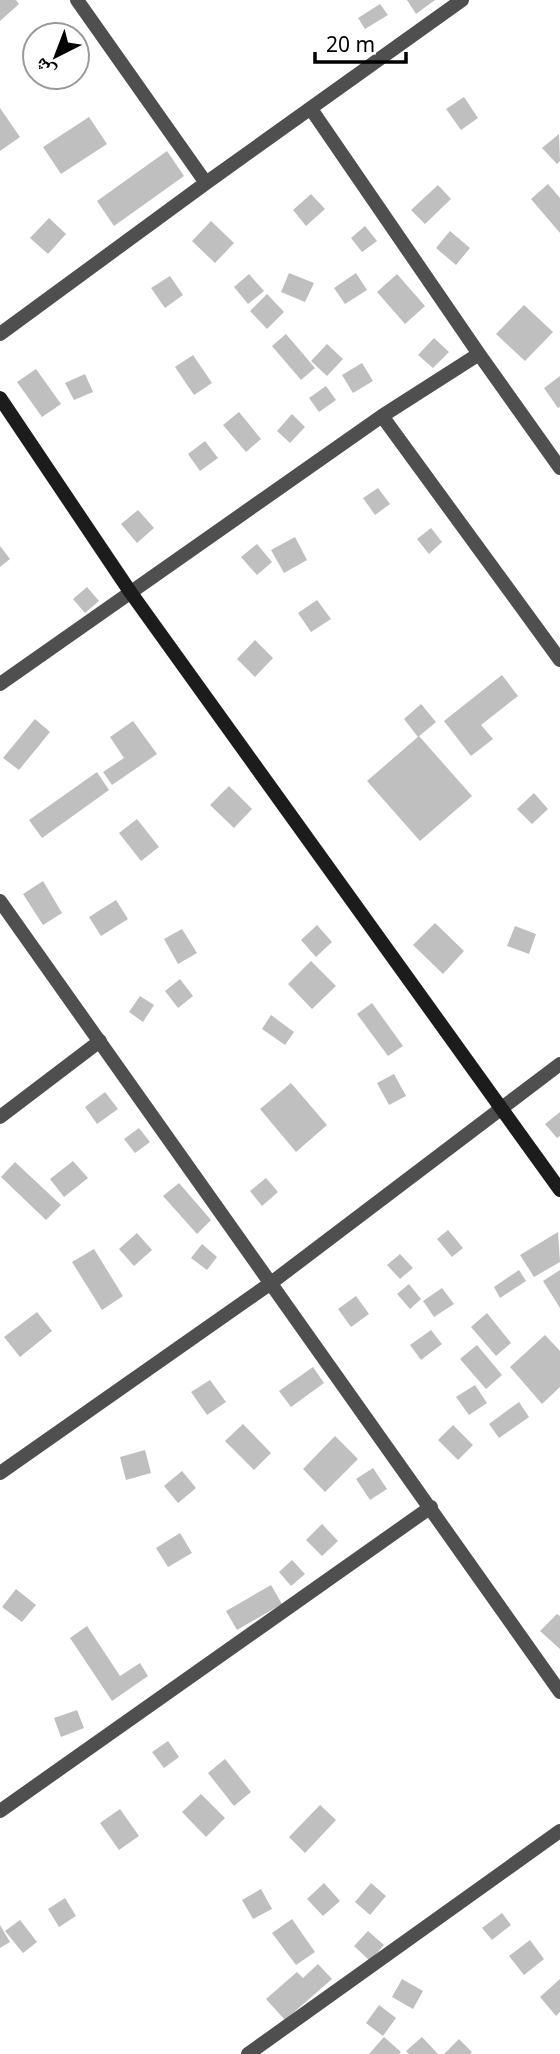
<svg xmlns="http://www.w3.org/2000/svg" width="560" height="2054" font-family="'Noto Sans','Noto Naskh Arabic',sans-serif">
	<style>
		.building { fill: #bfbfbf }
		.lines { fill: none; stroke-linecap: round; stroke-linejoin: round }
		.street { stroke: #4f4f4f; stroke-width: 14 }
		.secondary { stroke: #1c1c1c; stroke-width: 14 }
	</style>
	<rect width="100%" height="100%" fill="#fff"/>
	<path class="building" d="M0,0H16L19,4L0,21Z
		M407,0H435L416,14Z
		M380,4L388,15L365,29L358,18Z
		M464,97L478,118L461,130L446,109Z
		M0,108L20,137L0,151Z
		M89,117L107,144L61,174L43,147Z
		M559,134L560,161L557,164L542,148Z
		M167,151L184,176L114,226L97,201Z
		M548,184L560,198V233L531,199Z
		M438,185L451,199L425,224L411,210Z
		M311,194L325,209L306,226L293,210Z
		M49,218L66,234L48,254L30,238Z
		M211,221L234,243L215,263L192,241Z
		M365,226L377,241L362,252L351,238Z
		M450,231L470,248L456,265L436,248Z
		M289,273L314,283L305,302L281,292Z
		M356,273L367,290L345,304L334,288Z
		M249,274L264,291L248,304L234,287Z
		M397,274L425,306L405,324L377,292Z
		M170,276L183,295L165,308L151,288Z
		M267,294L284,312L267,329L250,311Z
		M524,305L553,332L525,361L496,334Z
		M286,334L315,368L301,380L272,346Z
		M434,338L449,352L433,368L418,355Z
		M327,344L343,359L327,376L311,361Z
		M193,355L212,383L194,395L175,367Z
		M362,363L373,381L353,393L342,375Z
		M36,369L61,404L42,417L17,382Z
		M85,374L93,392L74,400L65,383Z
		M560,376V407L558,408L544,388Z
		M326,386L336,400L319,412L309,398Z
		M239,412L261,439L246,452L223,425Z
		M292,414L305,427L290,443L277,431Z
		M205,441L218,458L200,471L188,454Z
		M378,488L390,504L375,515L363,498Z
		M138,510L154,528L137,543L121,524Z
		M431,528L442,542L429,554L417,539Z
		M295,537L307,560L284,573L271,550Z
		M257,544L272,562L257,575L241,557Z
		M0,546L10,559L0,567Z
		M87,587L99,601L85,613L73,599Z
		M317,600L331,619L311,632L298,613Z
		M255,640L273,658L255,677L237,659Z
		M502,675L518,696L481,725L493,739L471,756L444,721Z
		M421,704L436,722L418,737L404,719Z
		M35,719L50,732L19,770L3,758Z
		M133,721L157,754L112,785L103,772L124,758L110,737Z
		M419,736L472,796L420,841L367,781Z
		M97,772L109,790L42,838L29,820Z
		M229,786L252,809L234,828L210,805Z
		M534,793L548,809L532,824L517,809Z
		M137,819L159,847L141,861L119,833Z
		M43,881L62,913L43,925L23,894Z
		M116,900L128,919L101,936L89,917Z
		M435,923L464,951L443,974L413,945Z
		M317,925L332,942L316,957L301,940Z
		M515,926L536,934L529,954L507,946Z
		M182,929L197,953L178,964L164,939Z
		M311,961L336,986L312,1009L288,984Z
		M180,979L193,996L178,1008L165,991Z
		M140,996L154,1005L143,1022L129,1012Z
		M372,1003L403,1046L388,1056L357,1014Z
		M271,1015L294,1032L285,1045L262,1029Z
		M394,1074L406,1096L389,1105L377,1083Z
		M291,1083L327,1125L296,1152L260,1109Z
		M105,1092L118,1109L97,1124L85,1107Z
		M560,1112V1136L557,1138L545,1124Z
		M139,1128L150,1142L135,1153L124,1139Z
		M73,1161L88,1178L64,1197L50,1179Z
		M15,1162L61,1205L46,1220L1,1177Z
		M266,1178L278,1192L262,1206L250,1191Z
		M179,1183L211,1220L197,1234L163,1196Z
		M448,1230L463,1248L452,1257L437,1239Z
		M558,1232L560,1262L534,1277L520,1255Z
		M137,1233L152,1250L134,1266L119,1249Z
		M202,1244L217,1257L207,1270L191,1258Z
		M94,1249L123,1296L102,1310L72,1262Z
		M400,1254L413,1268L400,1279L387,1265Z
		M519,1270L526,1281L500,1298L494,1287Z
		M560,1270V1308L543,1281Z
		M409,1284L421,1299L410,1309L397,1294Z
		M442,1288L454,1304L434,1317L423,1301Z
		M356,1296L369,1314L351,1327L338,1309Z
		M37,1312L52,1331L20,1357L4,1337Z
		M487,1313L511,1343L496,1356L471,1327Z
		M431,1330L442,1344L421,1360L410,1345Z
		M545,1335L560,1351V1387L542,1404L510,1367Z
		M477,1345L502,1375L486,1389L460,1359Z
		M313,1367L324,1383L291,1407L279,1391Z
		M210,1380L226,1402L207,1415L191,1392Z
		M475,1385L487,1403L469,1415L456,1397Z
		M519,1402L529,1417L499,1438L489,1424Z
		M243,1424L271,1453L254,1470L225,1441Z
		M453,1425L473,1445L458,1460L438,1440Z
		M335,1436L358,1459L325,1492L303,1469Z
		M145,1450L151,1473L126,1480L120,1457Z
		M373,1468L387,1489L370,1500L356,1479Z
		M182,1471L196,1488L178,1503L164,1486Z
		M322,1524L338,1541L322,1556L306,1540Z
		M180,1533L192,1553L168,1567L156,1548Z
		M292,1560L305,1574L291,1586L279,1572Z
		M271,1585L282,1604L237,1630L226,1611Z
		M16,1589L36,1605L22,1622L2,1607Z
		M557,1614L560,1616V1649L540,1631Z
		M87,1626L120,1676L140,1663L148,1676L112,1701L70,1638Z
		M77,1710L84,1728L61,1737L54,1718Z
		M168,1741L179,1757L164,1768L152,1752Z
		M225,1759L251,1792L234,1806L208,1773Z
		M201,1794L225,1818L206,1837L182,1812Z
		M320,1805L336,1820L305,1853L289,1837Z
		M120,1809L139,1836L119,1850L100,1823Z
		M324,1883L340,1901L323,1916L307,1899Z
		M371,1883L386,1896L370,1915L355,1902Z
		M261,1889L272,1909L253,1919L242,1900Z
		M65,1898L76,1916L59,1927L48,1909Z
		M502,1913L511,1925L492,1940L482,1928Z
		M292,1919L315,1952L296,1965L272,1933Z
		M20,1920L37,1942L23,1953L5,1931Z
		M0,1925L10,1942L0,1948Z
		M368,1931L384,1945L370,1961L354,1946Z
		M530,1940L544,1959L524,1975L509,1956Z
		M318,1964L332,1979L285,2020L266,1999L297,1972L303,1978Z
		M402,1979L423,1991L413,2009L392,1997Z
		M560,1979V2012L556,2016L540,1997Z
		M379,2005L396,2018L383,2036L366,2023Z
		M384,2037L401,2052L399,2054H369Z
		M422,2037L438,2054H409L406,2051Z
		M459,2039L472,2052L470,2054H444Z"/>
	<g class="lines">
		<path class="street" d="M77,0L206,183
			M311,109L479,354L560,468
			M0,334L206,183L462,0
			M382,416L560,660
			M0,684L382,416L479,354
			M0,901L560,1692
			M0,1117L100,1041
			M0,1473L271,1283L560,1064
			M0,1811L431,1507
			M248,2054L560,1831"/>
		<path class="secondary" d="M0,398L131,593L560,1190"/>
	</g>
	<g transform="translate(56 56) rotate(222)"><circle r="33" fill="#ffffff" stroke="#999999" stroke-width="2"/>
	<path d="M0-5L12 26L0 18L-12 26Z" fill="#000000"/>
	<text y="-10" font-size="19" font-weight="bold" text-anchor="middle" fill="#000000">ش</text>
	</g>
	<path d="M315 52v10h91v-10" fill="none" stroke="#000000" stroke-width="3.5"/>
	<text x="326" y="52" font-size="21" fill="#000000" stroke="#ffffff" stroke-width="5" paint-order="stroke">20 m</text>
</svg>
